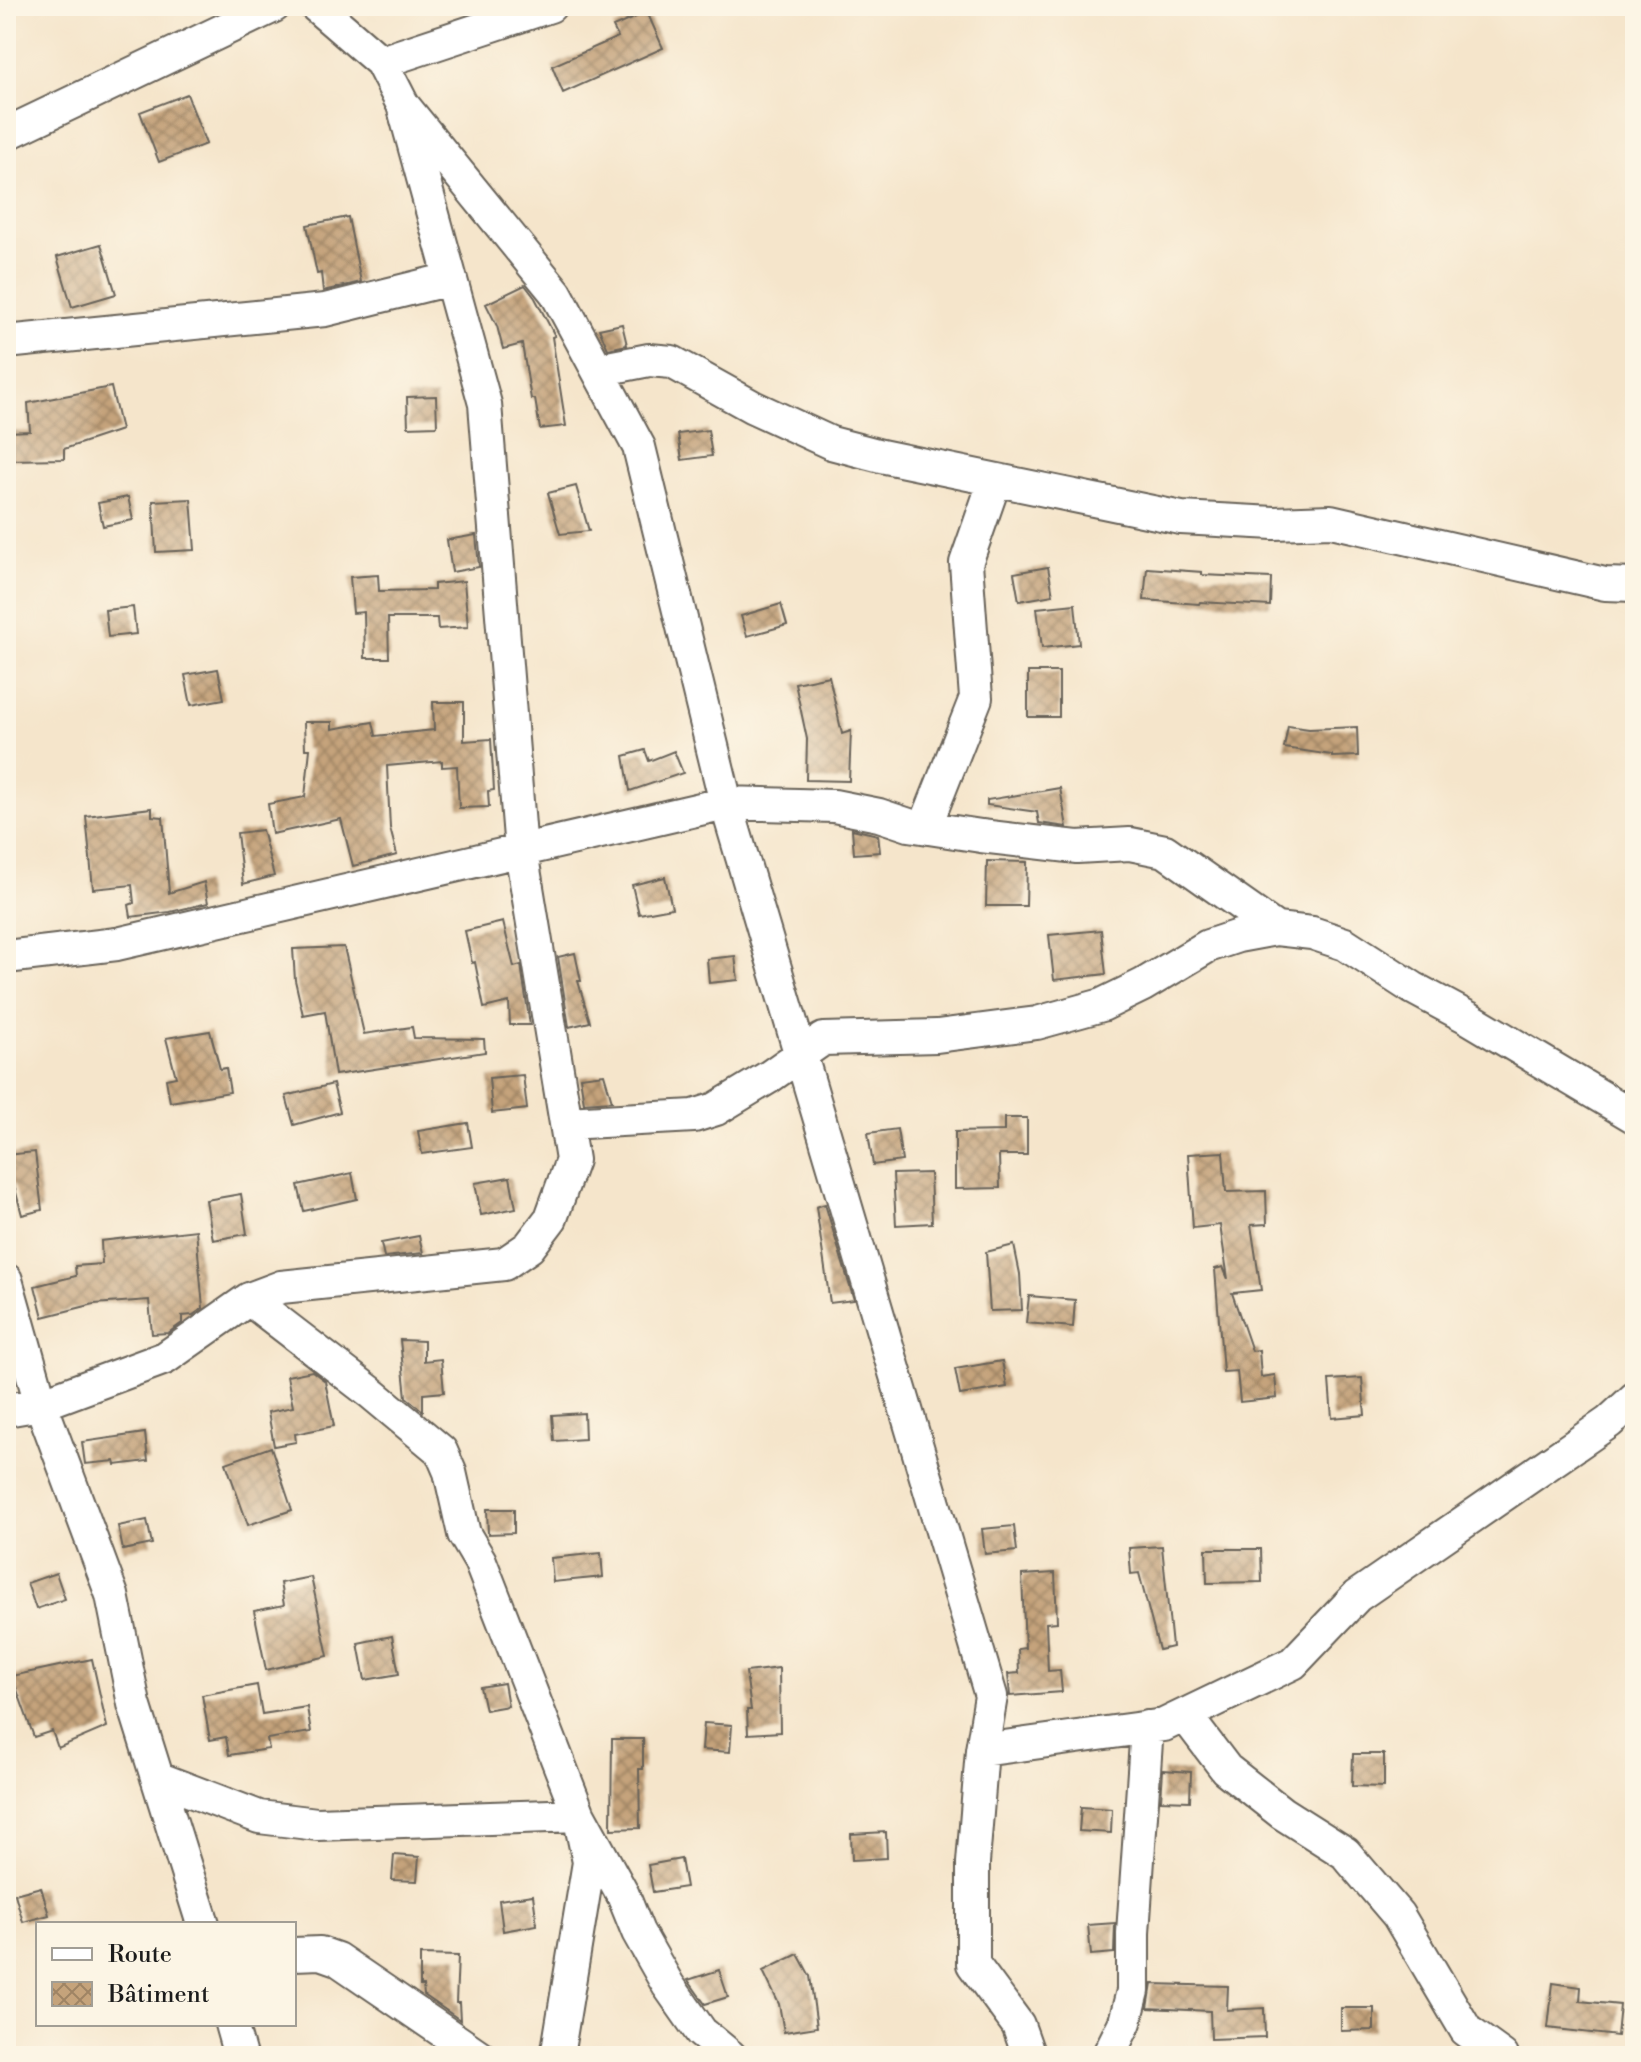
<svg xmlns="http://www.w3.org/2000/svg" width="1641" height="2062" font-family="'Libre Bodoni',serif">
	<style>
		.building { fill: url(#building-cross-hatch) }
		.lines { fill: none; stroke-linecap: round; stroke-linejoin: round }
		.street-casing { stroke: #686259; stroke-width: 36 }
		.street { stroke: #fff; stroke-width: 32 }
	</style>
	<defs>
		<pattern id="building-cross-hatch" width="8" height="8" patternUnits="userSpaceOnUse" patternTransform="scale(2)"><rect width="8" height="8" fill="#c5a37b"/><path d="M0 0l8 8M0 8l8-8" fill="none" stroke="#9f8464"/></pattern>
	</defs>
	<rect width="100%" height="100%" fill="#fcf5e5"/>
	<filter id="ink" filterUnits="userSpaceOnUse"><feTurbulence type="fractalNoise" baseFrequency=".0125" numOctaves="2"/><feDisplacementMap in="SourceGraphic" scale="16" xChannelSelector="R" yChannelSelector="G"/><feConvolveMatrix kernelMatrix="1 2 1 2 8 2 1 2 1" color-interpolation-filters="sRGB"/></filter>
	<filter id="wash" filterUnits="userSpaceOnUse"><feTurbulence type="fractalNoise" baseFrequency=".006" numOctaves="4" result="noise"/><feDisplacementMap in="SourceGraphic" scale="32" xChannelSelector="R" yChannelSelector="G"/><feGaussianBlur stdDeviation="1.8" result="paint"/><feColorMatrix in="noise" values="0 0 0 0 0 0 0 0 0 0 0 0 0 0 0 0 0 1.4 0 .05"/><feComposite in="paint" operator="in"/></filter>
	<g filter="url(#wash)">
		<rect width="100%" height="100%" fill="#f5e5cb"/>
		<g id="blocks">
			<path class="building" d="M647,12L663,48L563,93L552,66L618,37L613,27Z
				M187,94L206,144L159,162L140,112Z
				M348,217L361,282L323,291L321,273L317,274L307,225Z
				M101,244L116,294L72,307L57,257Z
				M525,285L535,298L555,336L552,337L566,426L540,429L535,399H531L522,344L503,349L497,326L486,304Z
				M622,324L627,345L608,349L599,329Z
				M111,387L121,430L64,449V459L8,460L7,432L30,431L28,403Z
				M436,396L437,426L408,427L407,397Z
				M708,430L712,456L682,460L678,434Z
				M576,486L589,531L560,534L548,493Z
				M128,497L133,520L103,526L98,503Z
				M191,499L195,550L156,552L153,501Z
				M476,535L479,567L452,572L447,540Z
				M1048,567L1053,595L1019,601L1014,573Z
				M1147,568L1202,572V575L1271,578L1270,606L1200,602L1199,604L1144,600Z
				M378,575L379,591L434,590V584L464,581L468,627L438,629L437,618H388L389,658H365L364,612L353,613L350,577Z
				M781,604L787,625L747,636L741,616Z
				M1075,604L1079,644L1042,648L1037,608Z
				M133,607L136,634L108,637L105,610Z
				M218,669L224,699L191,705L185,675Z
				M1028,672H1059V717H1028Z
				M829,676L842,734L851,731L849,781L806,780L807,739L795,683Z
				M433,702H464V741L491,739L494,790L488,791L489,807L459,808L457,766L442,767V761L387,766L390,828L397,855L353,866L341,819L272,834L268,804L305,797L310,749H305L304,722H332V729L373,722L376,736L434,730Z
				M1288,726L1309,729L1357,727L1358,756L1332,757V755L1284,748Z
				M645,750L649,761L674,751L683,773L630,791L624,756Z
				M1060,788L1067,827L1039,823L1037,812L987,805V800Z
				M152,808V816L163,817L169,893L204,882L208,903L170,912L131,917L129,905L134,903L132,885L93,889L86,816Z
				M852,829L878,835L880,852L854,854Z
				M262,830L274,876L243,884L237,833Z
				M987,861L1027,862L1026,906H986Z
				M665,877L672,908L639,914L632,885Z
				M503,922L514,967L521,965L530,1025H510L509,1002L484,1008L475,962L472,963L465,931Z
				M1101,930L1106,974L1054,980L1049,935Z
				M344,947L364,1034L412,1027L414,1038L484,1039L485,1052L335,1075L325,1011L303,1015L295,980L293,949Z
				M575,953L581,981H578L590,1022L569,1027L558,957Z
				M735,956L738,980L709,983L707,959Z
				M210,1031L220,1069L226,1068L230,1092L170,1102L166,1079L176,1077L166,1038Z
				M604,1074L612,1101L584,1103L580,1077Z
				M523,1075L527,1109L492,1113L489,1078Z
				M333,1084L340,1112L294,1125L286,1096Z
				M1004,1118H1027V1155H999L1000,1188L955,1189V1132L1004,1131Z
				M468,1123L472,1147L422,1154L418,1131Z
				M897,1129L902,1161L873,1165L868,1133Z
				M35,1152L42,1210L22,1215L14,1185L6,1186V1155Z
				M1223,1152L1226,1192L1266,1191L1267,1224L1251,1225L1261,1290L1232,1293L1252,1351L1259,1350L1261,1377L1275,1375L1277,1398L1240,1402L1237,1371L1223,1372L1215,1269L1223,1267L1228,1279L1220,1225L1193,1228L1188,1154Z
				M352,1173L357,1199L304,1211L298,1185Z
				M930,1173L932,1223L896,1225L893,1174Z
				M510,1177L516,1208L481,1215L475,1183Z
				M241,1194L247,1234L213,1240L206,1200Z
				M825,1204L854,1300L830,1303L816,1207Z
				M196,1230L203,1308L193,1315L182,1316V1323L168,1333L152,1334L149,1300L94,1304L43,1317L35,1286L76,1276L75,1266L102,1264L101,1241Z
				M419,1236L423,1253L384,1257L381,1243Z
				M1014,1245L1020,1274L1022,1310L990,1311L986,1252Z
				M1029,1296L1075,1300L1073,1327L1026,1323Z
				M400,1340L424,1341V1361L441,1359L444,1392L423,1394V1411L406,1397Z
				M1002,1361L1007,1387L960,1395L955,1369Z
				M312,1371L325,1381L334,1426L295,1434L296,1442L274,1446L268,1412L293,1407L287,1376Z
				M1362,1378L1365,1415L1332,1418L1329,1380Z
				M584,1413L585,1439L554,1441L552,1415Z
				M145,1433L148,1461L116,1465L115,1461L85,1464L82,1442Z
				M271,1447L292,1510L248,1525L226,1463Z
				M487,1509H514V1533L488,1534Z
				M147,1520L152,1544L123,1550L118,1526Z
				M1014,1526L1017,1551L985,1554L982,1529Z
				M1162,1546L1172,1647L1159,1650L1139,1573L1131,1574L1129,1548Z
				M1206,1549H1261L1262,1582L1207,1583Z
				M601,1553L603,1577L553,1582L551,1558Z
				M56,1573L65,1599L36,1609L27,1583Z
				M1055,1573L1057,1622L1046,1623L1048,1671L1060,1670L1062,1692L1010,1696L1008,1674L1019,1673L1018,1649L1025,1648L1022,1575Z
				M311,1577L328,1656L266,1670L254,1611L284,1605L280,1583Z
				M392,1636L399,1674L365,1680L358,1643Z
				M92,1659L107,1727L58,1748L52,1731L34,1737L12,1676Z
				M779,1668L780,1732L748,1734L747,1710H751L746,1672Z
				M504,1683L508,1706L485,1710L480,1687Z
				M257,1685L262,1714L307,1707L311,1732L267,1739L269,1749L229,1755L226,1737L210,1740L202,1695Z
				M704,1723L732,1725L730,1752L702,1750Z
				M612,1739H643V1769H639L640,1828L611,1829Z
				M1353,1754H1384V1787L1352,1786Z
				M1163,1770L1191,1772L1190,1801L1161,1800Z
				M1081,1807L1112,1809L1111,1833L1079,1831Z
				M886,1832L887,1858L852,1860L851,1834Z
				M394,1855L419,1857L417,1881L392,1880Z
				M681,1859L686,1887L653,1892L648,1865Z
				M41,1887L49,1915L23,1922L15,1894Z
				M533,1895L537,1925L503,1931L499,1900Z
				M1115,1923L1114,1953L1091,1955L1088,1925Z
				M798,1954L810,1976L817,2027L784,2032L779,2004L763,1971Z
				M420,1955L458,1956L456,2003H459L460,2020L424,1995L423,1986H420Z
				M719,1970L728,1997L705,2004L688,1980Z
				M1553,1983L1581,1987L1580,2001L1620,2005L1617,2036L1548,2028Z
				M1152,1984L1228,1986L1227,2010L1264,2008L1265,2037L1211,2039L1210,2011L1148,2008Z
				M1341,2008H1374V2030L1341,2031Z"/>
		</g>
	</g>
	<g filter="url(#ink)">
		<use href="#blocks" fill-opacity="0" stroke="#686259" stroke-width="2"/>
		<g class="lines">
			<g class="street-casing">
				<path id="street" d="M381,62L550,6
					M6,134L274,6
					M6,342L325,310L450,279
					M598,370L649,360L672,362L753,407L831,443L881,456L1181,518L1274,523L1331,521L1605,584L1635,585
					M925,827L976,698L966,563L995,480
					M6,957L117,944L726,803L639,447L556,293L403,105L381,62L316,6
					M566,1123L694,1116L716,1109L769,1077L823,1039L937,1036L1037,1023L1102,1005L1143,985L1208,946L1238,936L1276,929L1312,933L1345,944L1413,988L1467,1017L1635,1117
					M6,1280L41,1404L112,1595L134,1704L203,1924
					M249,1299L370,1392L441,1451L450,1472L464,1534L480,1561L579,1815L589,1862L557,2056
					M6,1410L41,1404L165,1358L249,1299L281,1287L504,1264L529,1247L551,1218L572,1160L521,851L485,404L403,105
					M1185,1715L1226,1769L1282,1813L1345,1853L1398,1915L1466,2030L1502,2056
					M982,1750L1164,1725L1293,1663L1357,1596L1609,1422L1635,1398
					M157,1778L259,1817L317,1824L579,1815L623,1895L638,1932L668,1985L701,2032L730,2056
					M294,1954L320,1953L337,1959L479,2056
					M231,2024L240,2056
					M1029,2056L1018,2025L973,1964V1863L982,1750L991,1696L726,803L834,806L879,815L909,825L981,836L1077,847L1130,844L1165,851L1276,929
					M1108,2056L1125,2022L1133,1991V1933L1147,1727"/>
			</g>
			<use href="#street" class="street"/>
		</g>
	</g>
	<rect width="1641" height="2062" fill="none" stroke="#fcf5e5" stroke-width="32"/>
	<rect x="36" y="1922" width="260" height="104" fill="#fcf5e5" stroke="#a29e95" stroke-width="2"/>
	<rect x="52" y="1948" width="40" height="12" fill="#ffffff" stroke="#a29e95" stroke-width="2"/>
	<text x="108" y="1962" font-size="24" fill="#1c1c1c">Route</text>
	<rect x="52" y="1982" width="40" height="24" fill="url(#building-cross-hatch)" stroke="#a29e95" stroke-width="2"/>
	<text x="108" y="2002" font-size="24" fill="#1c1c1c">Bâtiment</text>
</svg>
